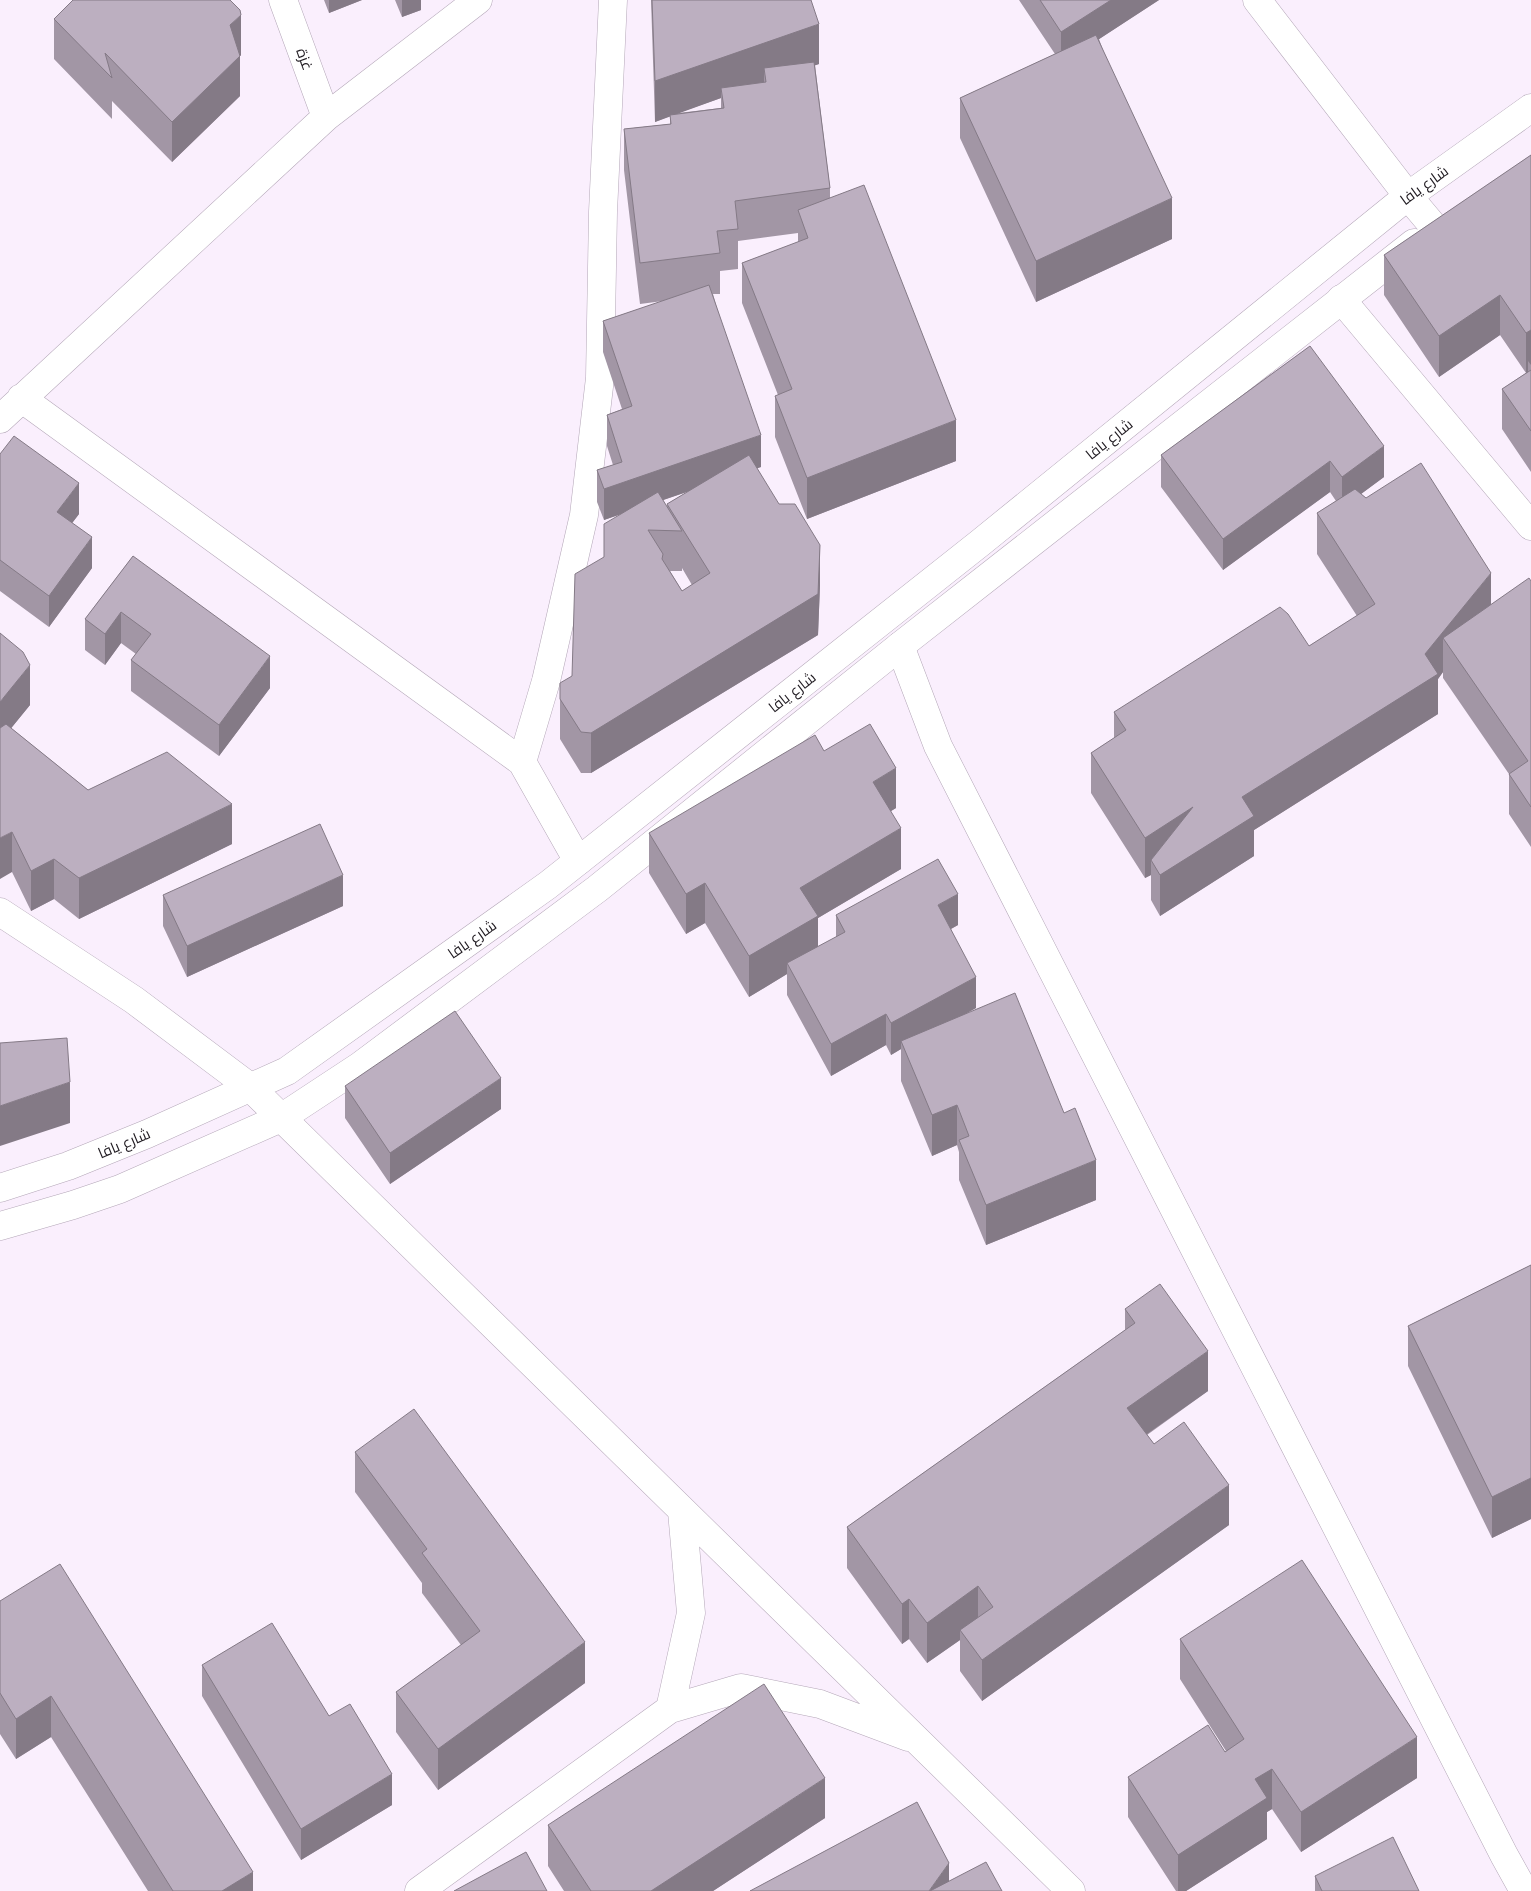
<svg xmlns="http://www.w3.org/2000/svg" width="1531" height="1891" font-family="Quicksand,Cairo,sans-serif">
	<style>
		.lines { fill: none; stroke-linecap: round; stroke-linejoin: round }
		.street-casing { stroke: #b4a7b8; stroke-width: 29 }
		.secondary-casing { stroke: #b4a7b8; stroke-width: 29 }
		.street { stroke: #fff; stroke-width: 28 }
		.secondary { stroke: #fff; stroke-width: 28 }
		.wall { fill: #a296a5; fill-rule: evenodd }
		.shaded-wall { fill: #847a86 }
		.building { fill: #bcafc0; stroke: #847a86 }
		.labels { text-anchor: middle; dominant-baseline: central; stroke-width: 4.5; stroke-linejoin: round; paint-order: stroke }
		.street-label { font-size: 15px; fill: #1f1a20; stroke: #fff }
	</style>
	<rect width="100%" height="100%" fill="#faeffd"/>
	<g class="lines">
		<g class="street-casing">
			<path id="street" d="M283,0L326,117
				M1257,0L1408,196L1434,227
				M1341,299L1531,526
				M21,398L522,762L578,861
				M0,419L326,117L478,0
				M900,646L938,746L1504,1855L1524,1891
				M522,762L546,681L584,515L600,378L603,212L613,0
				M0,912L134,1000L250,1087"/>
		</g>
		<g class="secondary-casing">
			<path id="secondary" d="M250,1087L1071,1891
				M0,1188L68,1166L147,1134L287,1071L548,885L980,543L1408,196L1531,108
				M0,1226L73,1205L120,1189L281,1118L360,1066L597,889L900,646L1414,243
				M670,1709L691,1613L682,1511
				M419,1891L670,1709L741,1688L820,1704L908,1737"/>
		</g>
		<use href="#street" class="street"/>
		<use href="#secondary" class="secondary"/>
	</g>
	<path class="wall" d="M324,0H362L329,13Z
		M395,0H421V10L402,17Z
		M651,0H811L819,64L815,65L830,188V198L956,461L807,519L775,437V396L778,395L742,303V263L798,242V233L738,241V269L720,271V294H713L761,467L757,468L820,585L818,635L591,773H581L560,739V699L572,676L604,557L620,514L604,520L597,502V470L613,465L607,446V415L622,409L603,352V321L663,301L640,304L624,170V129L670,124V116L655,122ZM721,98V108L678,113ZM689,491L667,504V507L663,500ZM682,568L692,585L682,591L670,571H682Z
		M1019,0H1159L1099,39L1172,239L1036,302L960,138V98L1055,54Z
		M54,19L241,55L240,56V96L172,162L112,101V119L54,59Z
		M1531,155V472L1502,429V389L1526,373L1500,335L1439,377L1384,295V255Z
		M1310,346L1384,477L1361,494L1491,605L1531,581V847L1509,814V774L1443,678V672L1438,679V714L1254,830V856L1160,916L1151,900V875L1145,878L1091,793V753L1114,738V712L1309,646L1357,616L1317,554V513L1336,501L1330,492L1223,570L1161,487V455Z
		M0,454L79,514L72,523L92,568L49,627L0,591Z
		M133,556L270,688L219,756L131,691V660L136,654L121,643L105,665L85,650V619Z
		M0,633L30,705L11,728L88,790L232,844L79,919L54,899L31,911L12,872Z
		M824,751L896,808L891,811L901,869L818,918V947L836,937V915L958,925L951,929L976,1008L967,1013L1096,1200L986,1245L959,1180V1152L957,1145L932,1156L901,1081V1049L891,1055L886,1045L831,1076L787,995V974L749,997L705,923L686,934L649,873V833Z
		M163,895L343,906L187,977L163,926Z
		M345,1086L501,1109L390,1184L345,1118Z
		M1531,1265V1519L1492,1538L1408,1366V1326Z
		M1125,1309L1208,1391L1147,1435L1154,1444L1229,1525L982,1701L960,1671V1640L927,1663L909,1639L902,1644L847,1568V1527L1125,1330Z
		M355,1452L585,1683L438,1790L396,1732V1692L461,1645L422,1593V1583L355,1492Z
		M0,1601L253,1891H148L51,1737L16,1759L0,1734Z
		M1180,1639L1417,1778L1301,1852L1272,1809L1267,1812V1839L1186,1891H1176L1128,1817V1777L1226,1751L1180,1679Z
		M202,1665L329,1716L392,1805L301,1860L202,1696Z
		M825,1818L713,1891H564L548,1866V1825Z
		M1315,1876L1419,1891H1315Z"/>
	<path class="shaded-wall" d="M329,0H362L329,13Z
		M402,0H421V10L402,17Z
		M1111,0H1159L1061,64V32Z
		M241,15V55L230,66V25Z
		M819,24V64L766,83L764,68V83L721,88V98L655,122V81Z
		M240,56V96L172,162V122Z
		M1172,198V239L1036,302V261Z
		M1500,295V335L1439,377V336Z
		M1531,330V365L1528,361V372L1526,374V333Z
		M956,420V461L807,519V478Z
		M761,435V467L604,520V489Z
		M1384,446V477L1342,508V477Z
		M1330,461V492L1223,570V539Z
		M79,483V514L57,543V512Z
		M92,537V568L49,627V596Z
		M820,545V585L818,635L591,773V733Z
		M1491,573V613L1443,638V672L1438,679V714L1254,830V856L1160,916V875L1242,797L1425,654Z
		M121,612V643L105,665V634Z
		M270,656V688L219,756V725Z
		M30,665V705L0,742V702Z
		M896,768V808L873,822V782Z
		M232,804V844L79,919V878Z
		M1193,807L1151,860V875L1145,878V838Z
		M901,828V869L818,918V956L787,963V974L749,997V956L800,888Z
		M12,832V872L0,879V838Z
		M54,859V899L31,911V871Z
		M343,875V906L187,977V946Z
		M705,883V923L686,934V894Z
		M958,894V925L938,936V905Z
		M976,977V1008L904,1048L901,1041V1049L891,1055V1023Z
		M886,1014V1045L831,1076V1044Z
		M501,1078V1109L390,1184V1153Z
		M70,1082V1123L0,1146V1106Z
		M957,1105V1145L932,1156V1115Z
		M1096,1160V1200L986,1245V1205Z
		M1208,1351V1391L1127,1448V1408Z
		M1531,1478V1519L1492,1538V1497Z
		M1229,1485V1525L982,1701V1660Z
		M978,1586V1627L960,1630V1640L927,1663V1623Z
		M909,1599V1639L902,1644V1604Z
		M585,1642V1683L438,1790V1749Z
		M51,1696V1737L16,1759V1719Z
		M1417,1737V1778L1301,1852V1812Z
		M1272,1769V1809L1267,1812V1839L1186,1891H1178V1855L1255,1779Z
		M392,1774V1805L301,1860V1829Z
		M825,1778V1818L713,1891H651Z
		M949,1863V1891H929Z
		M253,1872V1891H222Z"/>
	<path class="building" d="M73,0H230L240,10L241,15L230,25L240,56L172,122L105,53L112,78L54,19Z
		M652,0H811L819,24L655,81Z
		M1040,0H1111L1061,32Z
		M1096,35L1172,198L1036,261L960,98Z
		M814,62L830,188L735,201L738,229L717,231L720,253L640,263L624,129L671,124L670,115L724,108L721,88L766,82L764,68Z
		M1531,155V330L1526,333L1500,295L1439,336L1384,255Z
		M864,185L956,420L807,478L775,396L792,389L742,263L808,238L798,210Z
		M709,285L761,435L604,489L597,470L622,462L607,415L632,406L603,321Z
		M1310,346L1384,446L1342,477L1330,461L1223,539L1161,455Z
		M1531,370V431L1502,389Z
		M14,436L79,483L57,512L92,537L49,596L0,560V454Z
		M749,455L779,504H795L820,545L818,594L591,733L581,732L560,699V683L572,676L575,574L604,557V524L658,492L682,531L648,530L663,554L662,559L682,591L710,573L667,504Z
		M1421,463L1491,573L1425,654L1438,674L1242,797L1254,816L1160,875L1151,860L1193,807L1145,838L1091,753L1126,730L1114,712L1280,607L1288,614L1309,646L1375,604L1317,513L1355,489L1366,498Z
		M133,556L270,656L219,725L131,660L151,634L121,612L105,634L85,619Z
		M1529,578L1531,581V807L1509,774L1528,761L1443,638Z
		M0,633L23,652L30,665L0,702Z
		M6,724L88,790L167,752L232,804L79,878L54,859L31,871L12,832L0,838V728Z
		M870,724L896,768L873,782L901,828L800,888L818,916L749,956L705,883L686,894L649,833L815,735L824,751Z
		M320,824L343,875L187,946L163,895Z
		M938,859L958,894L938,905L976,977L891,1023L886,1014L831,1044L787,963L845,932L836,915Z
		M1015,993L1064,1113L1075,1108L1096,1160L986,1205L959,1140L969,1136L957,1105L932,1115L901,1041Z
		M455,1011L501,1078L390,1153L345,1086Z
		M67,1038L70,1082L0,1106V1043Z
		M1531,1265V1478L1492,1497L1408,1326Z
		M1160,1284L1208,1351L1127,1408L1154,1444L1184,1422L1229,1485L982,1660L960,1630L993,1607L978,1586L927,1623L909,1599L902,1604L847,1527L1135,1323L1125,1309Z
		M414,1409L585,1642L438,1749L396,1692L480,1631L422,1553L427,1549L355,1452Z
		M1302,1560L1417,1737L1301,1812L1272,1769L1255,1779L1267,1798L1178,1855L1128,1777L1208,1725L1225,1752L1244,1739L1180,1639Z
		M60,1564L253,1872L222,1891H173L51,1696L16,1719L0,1693V1601Z
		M272,1623L329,1716L350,1704L392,1774L301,1829L202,1665Z
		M764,1684L825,1778L651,1891H591L548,1825Z
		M917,1802L949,1863L929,1891H750Z
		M1393,1837L1419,1891H1322L1315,1876Z
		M526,1852L547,1891H454Z
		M986,1862L1002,1891H930Z"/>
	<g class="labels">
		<g class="street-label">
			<text transform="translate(305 59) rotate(70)">غزة</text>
			<text transform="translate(1424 185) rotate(-36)">شارع يافا</text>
			<text transform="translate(1109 439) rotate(-39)">شارع يافا</text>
			<text transform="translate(792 692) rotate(-38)">شارع يافا</text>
			<text transform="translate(472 939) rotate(-35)">شارع يافا</text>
			<text transform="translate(124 1143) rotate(-23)">شارع يافا</text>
		</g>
	</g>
</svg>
